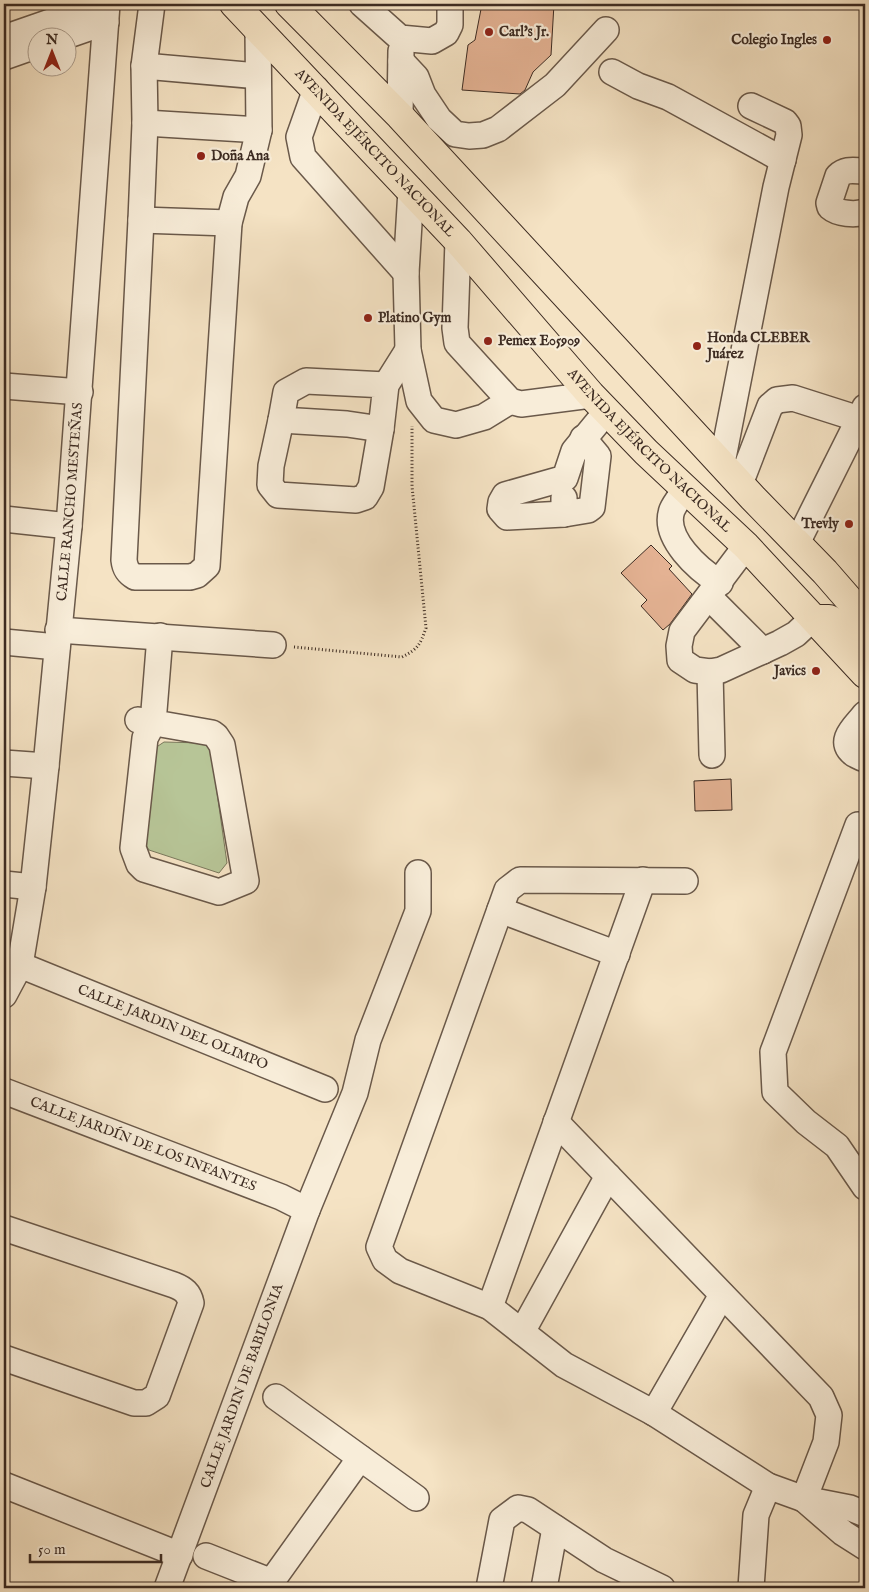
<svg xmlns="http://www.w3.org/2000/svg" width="869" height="1592" font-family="'IM FELL English',serif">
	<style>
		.green { fill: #b7c597; stroke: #7a785c }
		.building { fill: #e4b293; stroke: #3c2b22 }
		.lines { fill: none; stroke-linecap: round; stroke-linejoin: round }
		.minor-casing { stroke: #6a594a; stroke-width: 28 }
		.major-casing { stroke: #3c2b22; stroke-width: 30 }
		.path { stroke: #3c2b22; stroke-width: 3; stroke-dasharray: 1 2.5; stroke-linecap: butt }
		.minor { stroke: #f8edd9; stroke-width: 25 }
		.major { stroke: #f5e3c4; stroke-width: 28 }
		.poi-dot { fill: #8f2418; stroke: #f8edd9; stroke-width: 2 }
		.labels { text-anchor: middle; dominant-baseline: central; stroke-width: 4.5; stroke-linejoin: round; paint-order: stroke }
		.poi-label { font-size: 14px; font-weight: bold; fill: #3c2b22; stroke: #f8edd9; text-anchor: start }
		.street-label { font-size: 14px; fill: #3c2b22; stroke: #f8edd9 }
	</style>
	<rect width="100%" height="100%" fill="#f5e3c4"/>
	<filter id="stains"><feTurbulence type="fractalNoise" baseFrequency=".004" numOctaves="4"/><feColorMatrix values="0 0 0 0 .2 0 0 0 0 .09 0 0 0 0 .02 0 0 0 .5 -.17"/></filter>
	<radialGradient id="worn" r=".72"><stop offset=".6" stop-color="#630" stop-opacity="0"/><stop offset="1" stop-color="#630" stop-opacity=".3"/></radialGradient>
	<path class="green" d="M164,742L203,743L211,750L227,863L219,873L149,850L144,842L152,750Z"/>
	<path class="building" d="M482,4H554L551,55L533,72L525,90L520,94L462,90L468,45L475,40Z
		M651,545L672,566L669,569L692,594L670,624L663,630L641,606L647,600L621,573Z
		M731,779L732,810L695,811L694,781Z"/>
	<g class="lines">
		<g class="minor-casing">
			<g id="minor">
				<path d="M152,4L144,66L145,123L141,220L124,560C125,569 128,573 135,577H190L197,575L207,566L229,223L236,197L248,176L259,130L258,31"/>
				<path d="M362,4L400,38L432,41L446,33L450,25V4"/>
				<path d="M4,38L102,4"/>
				<path d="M60,38L106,22"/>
				<path d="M4,57L38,45"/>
				<path d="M401,61L416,77L423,95L439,119L455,134L469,136L483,135L498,129L555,85L606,30"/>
				<path d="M144,66L258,76"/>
				<path d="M612,72L638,86L668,97L783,160"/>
				<path d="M316,89L299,137L303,157L406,273"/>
				<path d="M400,116L401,51"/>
				<path d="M145,123L259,130"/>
				<path d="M865,171C855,171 846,168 838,176L829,203L830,207C838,214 855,215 865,212"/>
				<path d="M411,190L406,273L408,350L419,401L434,420L456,425L484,417L510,401"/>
				<path d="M141,220L229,223"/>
				<path d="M458,241L455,328L457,343L510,401L521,404L591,395"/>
				<path d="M386,385L306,381L286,392L281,420L347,424L381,429L386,385L408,350"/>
				<path d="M4,386L80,392"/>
				<path d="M281,420L271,466L270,485L278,495L356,500L365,497L371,487L381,429"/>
				<path d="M722,463L776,187L789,135L788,126L785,122L751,106"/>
				<path d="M740,484L770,406L777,400L793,398L859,419"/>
				<path d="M685,490C681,496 675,503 672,510C662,538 699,570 720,583"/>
				<path d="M564,498V514L588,510L592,507L598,456L583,438"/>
				<path d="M564,514L507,517L500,509L501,502L505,495L565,478L574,451L607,411"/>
				<path d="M4,519L69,526"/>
				<path d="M797,543L865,407"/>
				<path d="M746,546L682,631L679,646L680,660L695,670L710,672L721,670L780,643L796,634L812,619"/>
				<path d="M709,597L763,651"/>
				<path d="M58,630L273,645"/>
				<path d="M4,642L57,647"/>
				<path d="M710,672L712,755"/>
				<path d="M865,714C856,726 836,741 854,754C858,756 861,758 865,759"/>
				<path d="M138,720L212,733L216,736L222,745L246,881L219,892L144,869L139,864L133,848L145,738L153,723L160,636"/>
				<path d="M4,763L46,766"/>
				<path d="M858,825L773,1052L775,1092L806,1122L837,1146L865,1187"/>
				<path d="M685,881L520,880L507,890L379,1247L385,1260L400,1271L490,1307L564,1365L654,1413L768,1486L804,1499L850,1508L865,1514"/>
				<path d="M4,884L33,887"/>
				<path d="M500,910L617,954"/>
				<path id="s1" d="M20,965L325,1089"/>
				<path id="s2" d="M4,995L20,965L33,887L46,766L69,526L107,4"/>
				<path id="s3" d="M4,1091L281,1197L307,1210L167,1588"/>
				<path d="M556,1122L821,1397L829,1415L826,1442L804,1499"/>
				<path d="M307,1210L355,1093L368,1040L418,911V873"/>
				<path d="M4,1228L174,1285C184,1289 189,1293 191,1303L157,1396L146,1403H134L4,1358"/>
				<path d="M490,1307L643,880"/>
				<path d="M522,1332L608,1176"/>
				<path d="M276,1397L416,1498"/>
				<path d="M654,1413L722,1295"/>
				<path d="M4,1485L180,1555"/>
				<path d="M805,1500L843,1533L865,1547"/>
				<path d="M206,1556L272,1582"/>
				<path d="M267,1588L360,1458"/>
				<path d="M489,1588L502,1520L518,1508L528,1510L604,1560L662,1588"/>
				<path d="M544,1588L555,1528"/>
				<path d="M751,1588L756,1515L768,1486"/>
			</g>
		</g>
		<g class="major-casing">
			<g id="major">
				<path id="s4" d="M234,4L458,241L591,395L646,452L746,546L865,674"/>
				<path d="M289,4L400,116L753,498L825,572L865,618"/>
				<path d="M818,619H829L865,641"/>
			</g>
		</g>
		<path class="path" d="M294,647L402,657C418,649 420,645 426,628L412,486V426"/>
		<use href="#minor" class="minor"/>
		<use href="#major" class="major"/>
	</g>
	<g class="poi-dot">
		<circle cx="489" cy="32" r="5"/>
		<circle cx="827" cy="40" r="5"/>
		<circle cx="201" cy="156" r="5"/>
		<circle cx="368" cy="318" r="5"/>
		<circle cx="488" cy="341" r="5"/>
		<circle cx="697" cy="346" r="5"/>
		<circle cx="849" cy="524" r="5"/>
		<circle cx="816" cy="671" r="5"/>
	</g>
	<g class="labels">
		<g class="poi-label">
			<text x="499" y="32">Carl's Jr.</text>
			<text x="817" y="40" text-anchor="end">Colegio Ingles</text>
			<text x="211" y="156">Doña Ana</text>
			<text x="378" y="318">Platino Gym</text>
			<text x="707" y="338">Honda CLEBER<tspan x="707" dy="16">Juárez</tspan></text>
			<text x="498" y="341">Pemex E05909</text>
			<text x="839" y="524" text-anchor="end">Trevly</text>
			<text x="806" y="671" text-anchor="end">Javics</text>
		</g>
		<g class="street-label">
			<text stroke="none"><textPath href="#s4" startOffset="205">AVENIDA EJÉRCITO NACIONAL</textPath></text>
			<text stroke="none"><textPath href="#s4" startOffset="610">AVENIDA EJÉRCITO NACIONAL</textPath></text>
			<text stroke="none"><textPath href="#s2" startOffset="500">CALLE RANCHO MESTEÑAS</textPath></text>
			<text stroke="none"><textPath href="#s1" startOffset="165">CALLE JARDIN DEL OLIMPO</textPath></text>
			<text stroke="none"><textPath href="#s3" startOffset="149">CALLE JARDÍN DE LOS INFANTES</textPath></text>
			<text transform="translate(242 1386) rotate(-70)">CALLE JARDIN DE BABILONIA</text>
		</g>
	</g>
	<rect width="869" height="1592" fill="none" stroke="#f5e3c4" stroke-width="20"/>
	<rect x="5" y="5" width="859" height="1582" fill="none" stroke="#3c2b22" stroke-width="2.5"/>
	<rect x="10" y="10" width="849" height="1572" fill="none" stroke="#3c2b22"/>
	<g transform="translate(52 52)"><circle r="24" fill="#f8edd9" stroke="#ad9f90"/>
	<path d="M0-4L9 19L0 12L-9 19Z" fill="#8f2418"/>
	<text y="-8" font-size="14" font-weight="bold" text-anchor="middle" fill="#3c2b22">N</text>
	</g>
	<path d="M30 1554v8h131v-8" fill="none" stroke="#3c2b22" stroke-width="2.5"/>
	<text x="38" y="1554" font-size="15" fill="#3c2b22" stroke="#f8edd9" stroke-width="4" paint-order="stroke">50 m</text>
	<rect width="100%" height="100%" filter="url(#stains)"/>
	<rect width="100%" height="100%" fill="url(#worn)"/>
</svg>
